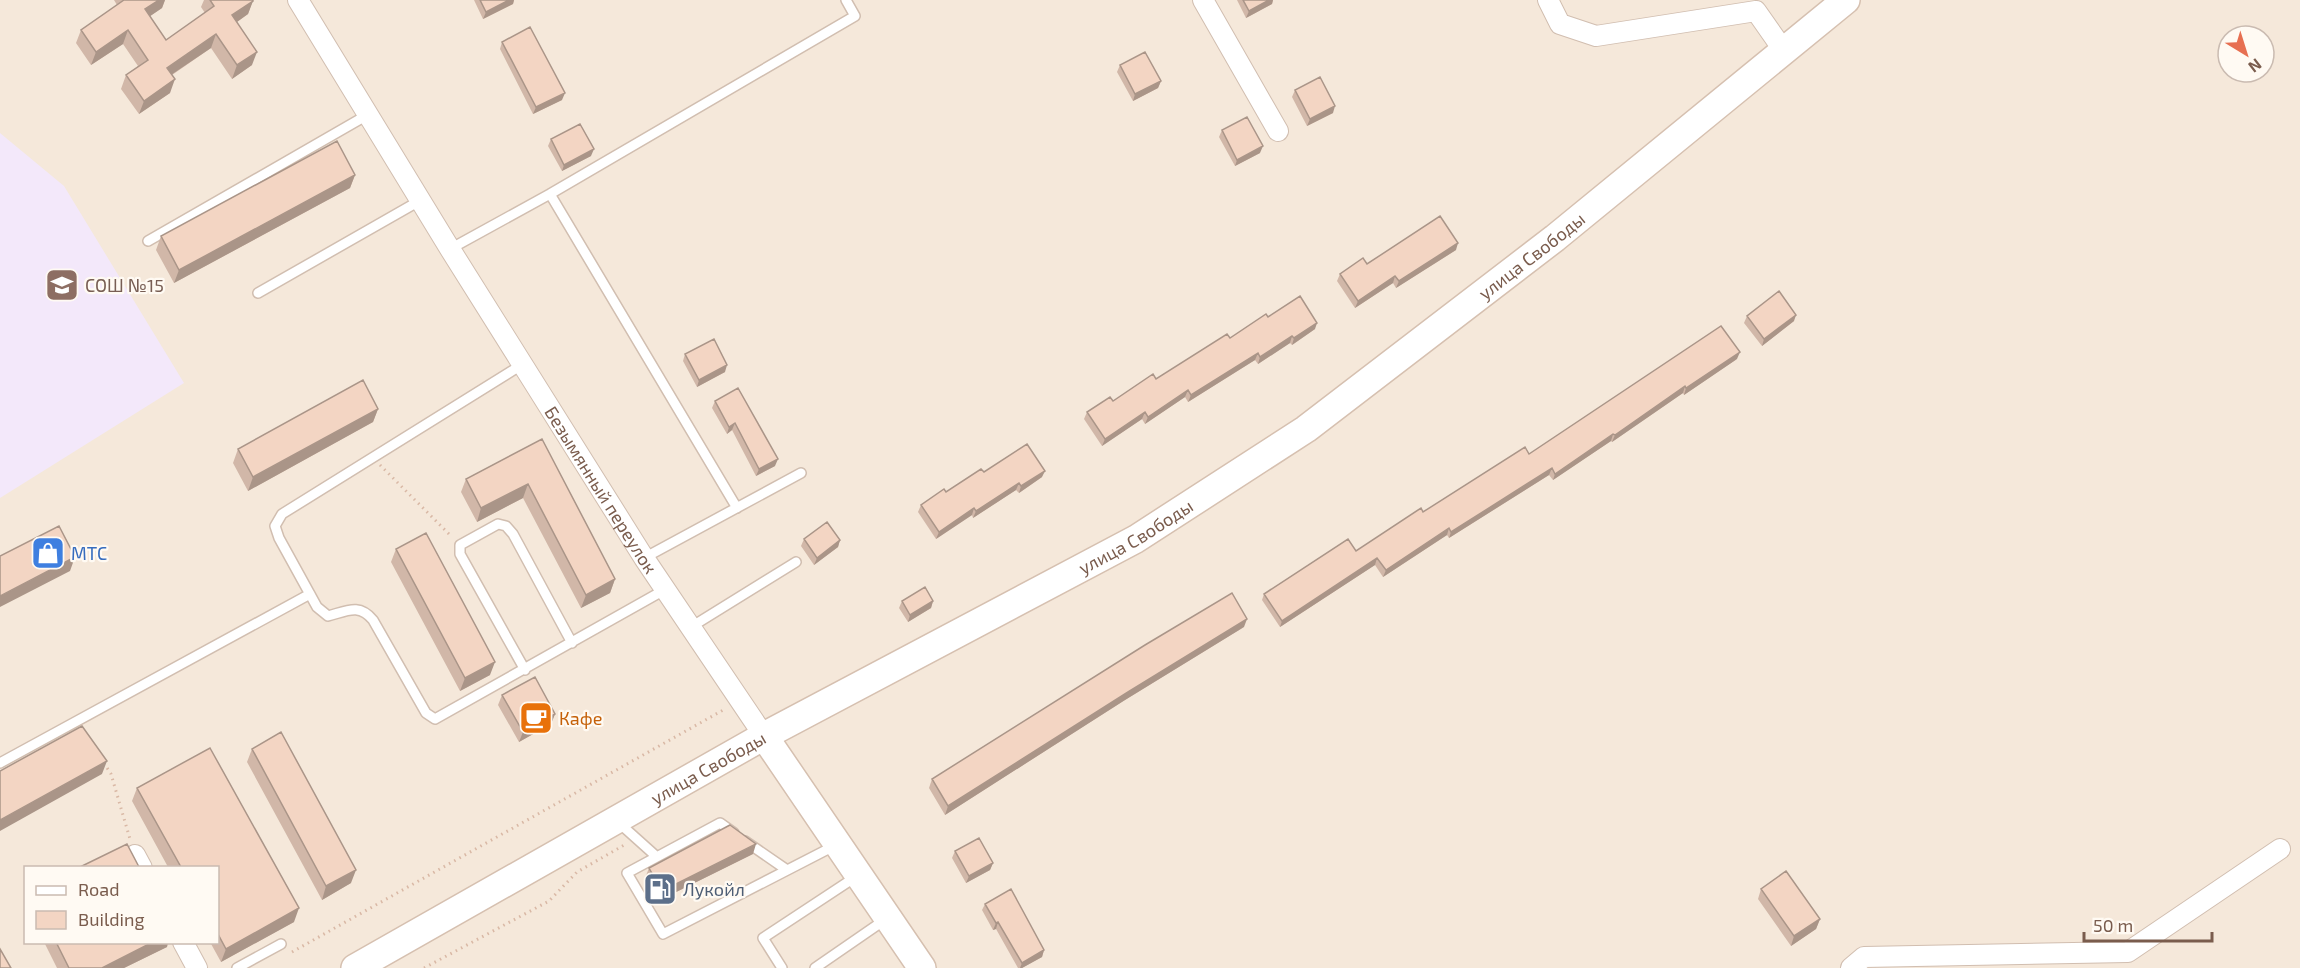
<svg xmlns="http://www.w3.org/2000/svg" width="2300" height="968" font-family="'Exo 2',sans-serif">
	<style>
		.residential { fill: #f5e8da; fill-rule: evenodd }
		.education { fill: #f3e8fa }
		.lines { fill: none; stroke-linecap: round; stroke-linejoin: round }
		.lane-casing { stroke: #d1beb0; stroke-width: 12 }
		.street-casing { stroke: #d1beb0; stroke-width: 22 }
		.secondary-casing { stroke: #d6c0b0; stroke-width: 30 }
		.path { stroke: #d9b8a5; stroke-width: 3; stroke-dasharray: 1.5 4.5; stroke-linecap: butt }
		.lane { stroke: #fff; stroke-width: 9 }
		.street { stroke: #fff; stroke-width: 20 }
		.secondary { stroke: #fff; stroke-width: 27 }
		.wall { fill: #d1b7a8 }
		.shaded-wall { fill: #aa9588 }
		.building { fill: #f3d5c3; stroke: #aa9588; stroke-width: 1.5 }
		.labels { text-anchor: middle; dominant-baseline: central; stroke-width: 4.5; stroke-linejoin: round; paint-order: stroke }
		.street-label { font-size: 18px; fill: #7a5c4d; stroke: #fffaf3 }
		.education-label { font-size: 18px; fill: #785e54; stroke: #fffaf3; text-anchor: start }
		.shop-label { font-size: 18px; fill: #366cbe; stroke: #fffaf3; text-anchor: start }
		.food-label { font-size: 18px; fill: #c56008; stroke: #fffaf3; text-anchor: start }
		.service-label { font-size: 18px; fill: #4e5e75; stroke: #fffaf3; text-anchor: start }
	</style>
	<rect width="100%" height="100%" fill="#fdf6ec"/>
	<path class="residential" d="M0,0H2300V968H0ZM2228,36H2264V72H2228ZM26,868H218V942H26Z"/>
	<path class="education" d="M0,133L64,186L184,383L0,498Z"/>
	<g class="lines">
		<g class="lane-casing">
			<path id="lane" d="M550,194L737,508
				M148,241L369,114
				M450,249L550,194L855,16L846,0
				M258,293L421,200
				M523,364L282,514L275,526L279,538L317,607L328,616C347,611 359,603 373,620L426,713L435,719L666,589
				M644,558L801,473
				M691,627L796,562
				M525,670L460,554V545L498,524L506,526L513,534L572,643
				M0,763L310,594
				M618,822L657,857
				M734,833L720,823L627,873L663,934L836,845
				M745,841L787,870
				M237,968L281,944
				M782,968L763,938L857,876
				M815,968L886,919"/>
		</g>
		<g class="street-casing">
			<g id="street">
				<path id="s1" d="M298,0L450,249L644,558L764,736"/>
				<path d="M1203,0L1278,131"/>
				<path d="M1548,0L1560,24L1596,36L1756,11L1784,51"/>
				<path d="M135,855L142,868"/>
				<path d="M183,942L197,968"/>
				<path d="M1851,968L1864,957L2128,952L2280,849"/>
			</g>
		</g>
		<g class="secondary-casing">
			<g id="secondary">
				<path d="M764,736L922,968"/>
				<path id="s2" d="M355,968L764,736L1136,539L1306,429L1555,238L1846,0"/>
			</g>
		</g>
		<path class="path" d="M380,465L452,537
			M104,763L111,774L130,839
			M292,952L725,709
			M424,968L549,901L577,872L626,844"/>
		<use href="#lane" class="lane"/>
		<use href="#street" class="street"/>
		<use href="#secondary" class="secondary"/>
	</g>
	<path class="wall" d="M114,0H165L162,8L150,16L166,40L205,13L201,7L204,0H253L248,14L237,22L252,65L232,79L211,48L172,75L170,93L139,114L121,89L126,75L138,66L123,44L91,65L76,43L81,30L117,5Z
		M474,0H514L513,4L483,19Z
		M1237,0H1273L1272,4L1246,18Z
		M502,42L562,100L533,114L500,49Z
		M1120,65L1161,81L1158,88L1133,101L1117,72Z
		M1295,90L1333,113L1307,126L1292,97Z
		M1222,130L1260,153L1235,166L1219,137Z
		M551,139L591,156L562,171L548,146Z
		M355,175L350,188L174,283L156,250L161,236Z
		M1456,250L1396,288L1393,283L1355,308L1337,281L1340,274L1367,264Z
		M1747,316L1794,321L1762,346L1744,323Z
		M1268,317L1315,329L1292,345L1290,343L1258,364L1255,360L1188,402L1185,397L1145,424L1142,419L1102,446L1084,419L1087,412L1113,401L1156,379Z
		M685,354L725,372L697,387L683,361Z
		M1737,359L1684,395L1683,393L1612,442L1611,441L1553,480L1549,475L1449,538L1447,535L1383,577L1375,565L1280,627L1262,600L1264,594L1356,551L1423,512L1529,454Z
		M715,401L775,466L756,476L732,430L727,434L712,408Z
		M378,409L373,422L248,491L233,463L238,449Z
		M542,439L615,579L610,593L581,608L523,498L477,522L461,492L466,479Z
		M984,472L1042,477L1019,493L1016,490L973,518L972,515L936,539L918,512L921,505Z
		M804,539L840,540L838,547L814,565L801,546Z
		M396,549L490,675L460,691L391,562Z
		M902,601H933L931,608L908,622L899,608Z
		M1244,627L1125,700L945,815L929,788L932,779Z
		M502,695L555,714L551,724L519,742L498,705Z
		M252,749L351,883L322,900L247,762Z
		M137,788L294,922L221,962L210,942H218V867H168L132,801Z
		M955,851L993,863L990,870L966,883L952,858Z
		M753,854L658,901L645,878L649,868Z
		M1761,889L1820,919L1816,929L1791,946L1758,899Z
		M985,904L1044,950L1042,957L1022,968H1018L996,929L993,930L982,910Z
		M44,942H168L167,947L124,968H57Z"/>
	<path class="shaded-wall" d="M159,0H165L162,8L140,23L145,9Z
		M509,0H514L513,4L483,19L486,12Z
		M1269,0H1273L1272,4L1246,18L1249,11Z
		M253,1L248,14L227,29L232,15Z
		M128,30L123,44L91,65L96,52Z
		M216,34L211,48L162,81L167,68Z
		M257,52L252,65L232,79L237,65Z
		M175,79L170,93L139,114L144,101Z
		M1161,81L1158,88L1133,101L1135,94Z
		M565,93L562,100L533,114L536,107Z
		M1335,106L1333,113L1307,126L1310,119Z
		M1263,146L1260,153L1235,166L1237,160Z
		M594,149L591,156L562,171L564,165Z
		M355,175L350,188L174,283L179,270Z
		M1458,243L1456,250L1396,288L1399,281Z
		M1395,276L1393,283L1355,308L1358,301Z
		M1796,315L1794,321L1762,346L1764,339Z
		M1317,323L1315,329L1292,345L1294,338Z
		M1292,336L1290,343L1258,364L1260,357Z
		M1740,352L1737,359L1684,395L1686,388Z
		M1258,353L1255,360L1188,402L1191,395Z
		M727,365L725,372L697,387L699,380Z
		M1685,386L1683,393L1612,442L1615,435Z
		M1188,390L1185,397L1145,424L1148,417Z
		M378,409L373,422L248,491L253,477Z
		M1145,412L1142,419L1102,446L1105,439Z
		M735,423L732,430L727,434L729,427Z
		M1613,434L1611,441L1553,480L1555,474Z
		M778,459L775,466L756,476L759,469Z
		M1552,468L1549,475L1449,538L1451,532Z
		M1045,471L1042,477L1019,493L1021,486Z
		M1019,483L1016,490L973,518L976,511Z
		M528,484L523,498L477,522L481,508Z
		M974,508L972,515L936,539L939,532Z
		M1449,528L1447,535L1383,577L1386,570Z
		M840,540L838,547L814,565L817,558Z
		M75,557L70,571L0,607V596Z
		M1377,558L1375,565L1280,627L1282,621Z
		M615,579L610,593L581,608L586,595Z
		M933,601L931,608L908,622L910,615Z
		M1247,619L1244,627L1125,700L945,815L948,806L1128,692Z
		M495,662L490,675L460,691L465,678Z
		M555,714L551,724L519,742L523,732Z
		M107,761L102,774L0,831V820Z
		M756,844L753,854L658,901L662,891Z
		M993,863L990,870L966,883L969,876Z
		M356,870L351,883L322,900L326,886Z
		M299,908L294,922L221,962L226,949Z
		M1820,919L1816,929L1791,946L1794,936Z
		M998,922L996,929L993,930L996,923Z
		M153,942H168L167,947L124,968H102Z
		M1044,950L1042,957L1022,968H1020L1022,963Z"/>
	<path class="building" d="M124,0H159L145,9L166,40L214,6L210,0H253V1L232,15L257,52L237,65L216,34L167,68L175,79L144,101L126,75L148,60L128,30L96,52L81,30Z
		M480,0H509L486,12Z
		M1243,0H1269L1249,11Z
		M530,27L565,93L536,107L502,42Z
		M1145,52L1161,81L1135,94L1120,65Z
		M1320,77L1335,106L1310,119L1295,90Z
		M1247,117L1263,146L1237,160L1222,130Z
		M580,124L594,149L564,165L551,139Z
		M337,141L355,175L179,270L161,236Z
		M1440,216L1458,243L1399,281L1395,276L1358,301L1340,274L1363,258L1367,264Z
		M1779,291L1796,315L1764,339L1747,316Z
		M1300,296L1317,323L1294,338L1292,336L1260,357L1258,353L1191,395L1188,390L1148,417L1145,412L1105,439L1087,412L1110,397L1113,401L1153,374L1156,379L1227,334L1230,338L1266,314L1268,317Z
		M1721,326L1740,352L1686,388L1685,386L1615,435L1613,434L1555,474L1552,468L1451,532L1449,528L1386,570L1377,558L1282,621L1264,594L1348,539L1356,551L1421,508L1423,512L1525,447L1529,454Z
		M714,339L727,365L699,380L685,354Z
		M363,380L378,409L253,477L238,449Z
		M738,388L778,459L759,469L735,423L729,427L715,401Z
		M542,439L615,579L586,595L528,484L481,508L466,479Z
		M1027,444L1045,471L1021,486L1019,483L976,511L974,508L939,532L921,505L944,489L946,492L981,469L984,472Z
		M827,522L840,540L817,558L804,539Z
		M59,526L75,557L0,596V556Z
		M426,533L495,662L465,678L396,549Z
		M925,587L933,601L910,615L902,601Z
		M1232,593L1247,619L1128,692L948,806L932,779L1145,645Z
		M535,677L555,714L523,732L502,695Z
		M82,726L107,761L0,820V771Z
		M281,732L356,870L326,886L252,749Z
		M210,748L299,908L226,949L218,934V867H181L137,788Z
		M730,825L756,844L662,891L649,868Z
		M979,838L993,863L969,876L955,851Z
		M127,844L139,867H80Z
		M1786,871L1820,919L1794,936L1761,889Z
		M1011,889L1044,950L1022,963L998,922L996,923L985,904Z
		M56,942H153L102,968H69Z
		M0,949L11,968H0Z"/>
	<defs>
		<g id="school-square" transform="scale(1.725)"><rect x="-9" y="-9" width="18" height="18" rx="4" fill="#8d6e63" stroke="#fffaf3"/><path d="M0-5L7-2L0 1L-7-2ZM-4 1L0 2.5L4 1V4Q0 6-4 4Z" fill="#fff"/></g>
		<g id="shop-square" transform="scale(1.725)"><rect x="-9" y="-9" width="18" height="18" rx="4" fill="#3f7fe0" stroke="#fffaf3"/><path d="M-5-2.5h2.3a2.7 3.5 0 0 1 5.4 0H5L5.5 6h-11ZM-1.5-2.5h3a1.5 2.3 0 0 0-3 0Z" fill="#fff"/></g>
		<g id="cafe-square" transform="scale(1.725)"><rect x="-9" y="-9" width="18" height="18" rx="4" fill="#e8710a" stroke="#fffaf3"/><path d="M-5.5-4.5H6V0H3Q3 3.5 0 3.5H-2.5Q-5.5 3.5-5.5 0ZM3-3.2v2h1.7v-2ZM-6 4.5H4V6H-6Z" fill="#fff"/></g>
		<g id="fuel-square" transform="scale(1.725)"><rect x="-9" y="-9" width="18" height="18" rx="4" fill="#5c6f8a" stroke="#fffaf3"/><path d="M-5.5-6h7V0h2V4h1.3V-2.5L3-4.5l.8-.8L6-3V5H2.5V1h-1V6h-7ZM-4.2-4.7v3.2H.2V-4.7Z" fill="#fff"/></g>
	</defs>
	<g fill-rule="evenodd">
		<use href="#school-square" x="62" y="285"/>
		<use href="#shop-square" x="48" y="553"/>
		<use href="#cafe-square" x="536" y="718"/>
		<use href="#fuel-square" x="660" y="889"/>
	</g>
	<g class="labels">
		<g class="street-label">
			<text stroke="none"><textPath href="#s2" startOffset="1378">улица Свободы</textPath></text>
			<text stroke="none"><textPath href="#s1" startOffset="576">Безымянный переулок</textPath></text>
			<text stroke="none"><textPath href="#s2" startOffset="892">улица Свободы</textPath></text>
			<text stroke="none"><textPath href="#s2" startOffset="406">улица Свободы</textPath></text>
		</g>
		<g class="education-label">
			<text x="85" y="285">СОШ №15</text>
		</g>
		<g class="shop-label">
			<text x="71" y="553">МТС</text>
		</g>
		<g class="food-label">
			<text x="559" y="718">Кафе</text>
		</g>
		<g class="service-label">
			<text x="683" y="889">Лукойл</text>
		</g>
	</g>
	<rect x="24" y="866" width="195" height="78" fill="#fffaf3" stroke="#cabbb1" stroke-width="1.5"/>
	<rect x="36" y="886" width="30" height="9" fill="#ffffff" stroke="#cabbb1" stroke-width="1.5"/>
	<text x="78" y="896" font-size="18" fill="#7a5c4d">Road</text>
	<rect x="36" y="911" width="30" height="18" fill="#f3d5c3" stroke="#cabbb1" stroke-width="1.5"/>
	<text x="78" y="926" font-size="18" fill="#7a5c4d">Building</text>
	<g transform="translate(2246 54) rotate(142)"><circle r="28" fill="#fffaf3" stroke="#cabbb1" stroke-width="1.5"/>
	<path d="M0-4.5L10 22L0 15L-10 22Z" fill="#e76f51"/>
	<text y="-9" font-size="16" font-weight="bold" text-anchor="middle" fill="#7a5c4d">N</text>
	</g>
	<path d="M2084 932v9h128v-9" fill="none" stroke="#7a5c4d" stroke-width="3"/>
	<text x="2093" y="932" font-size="18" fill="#7a5c4d" stroke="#fffaf3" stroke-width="4.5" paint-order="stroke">50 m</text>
</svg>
